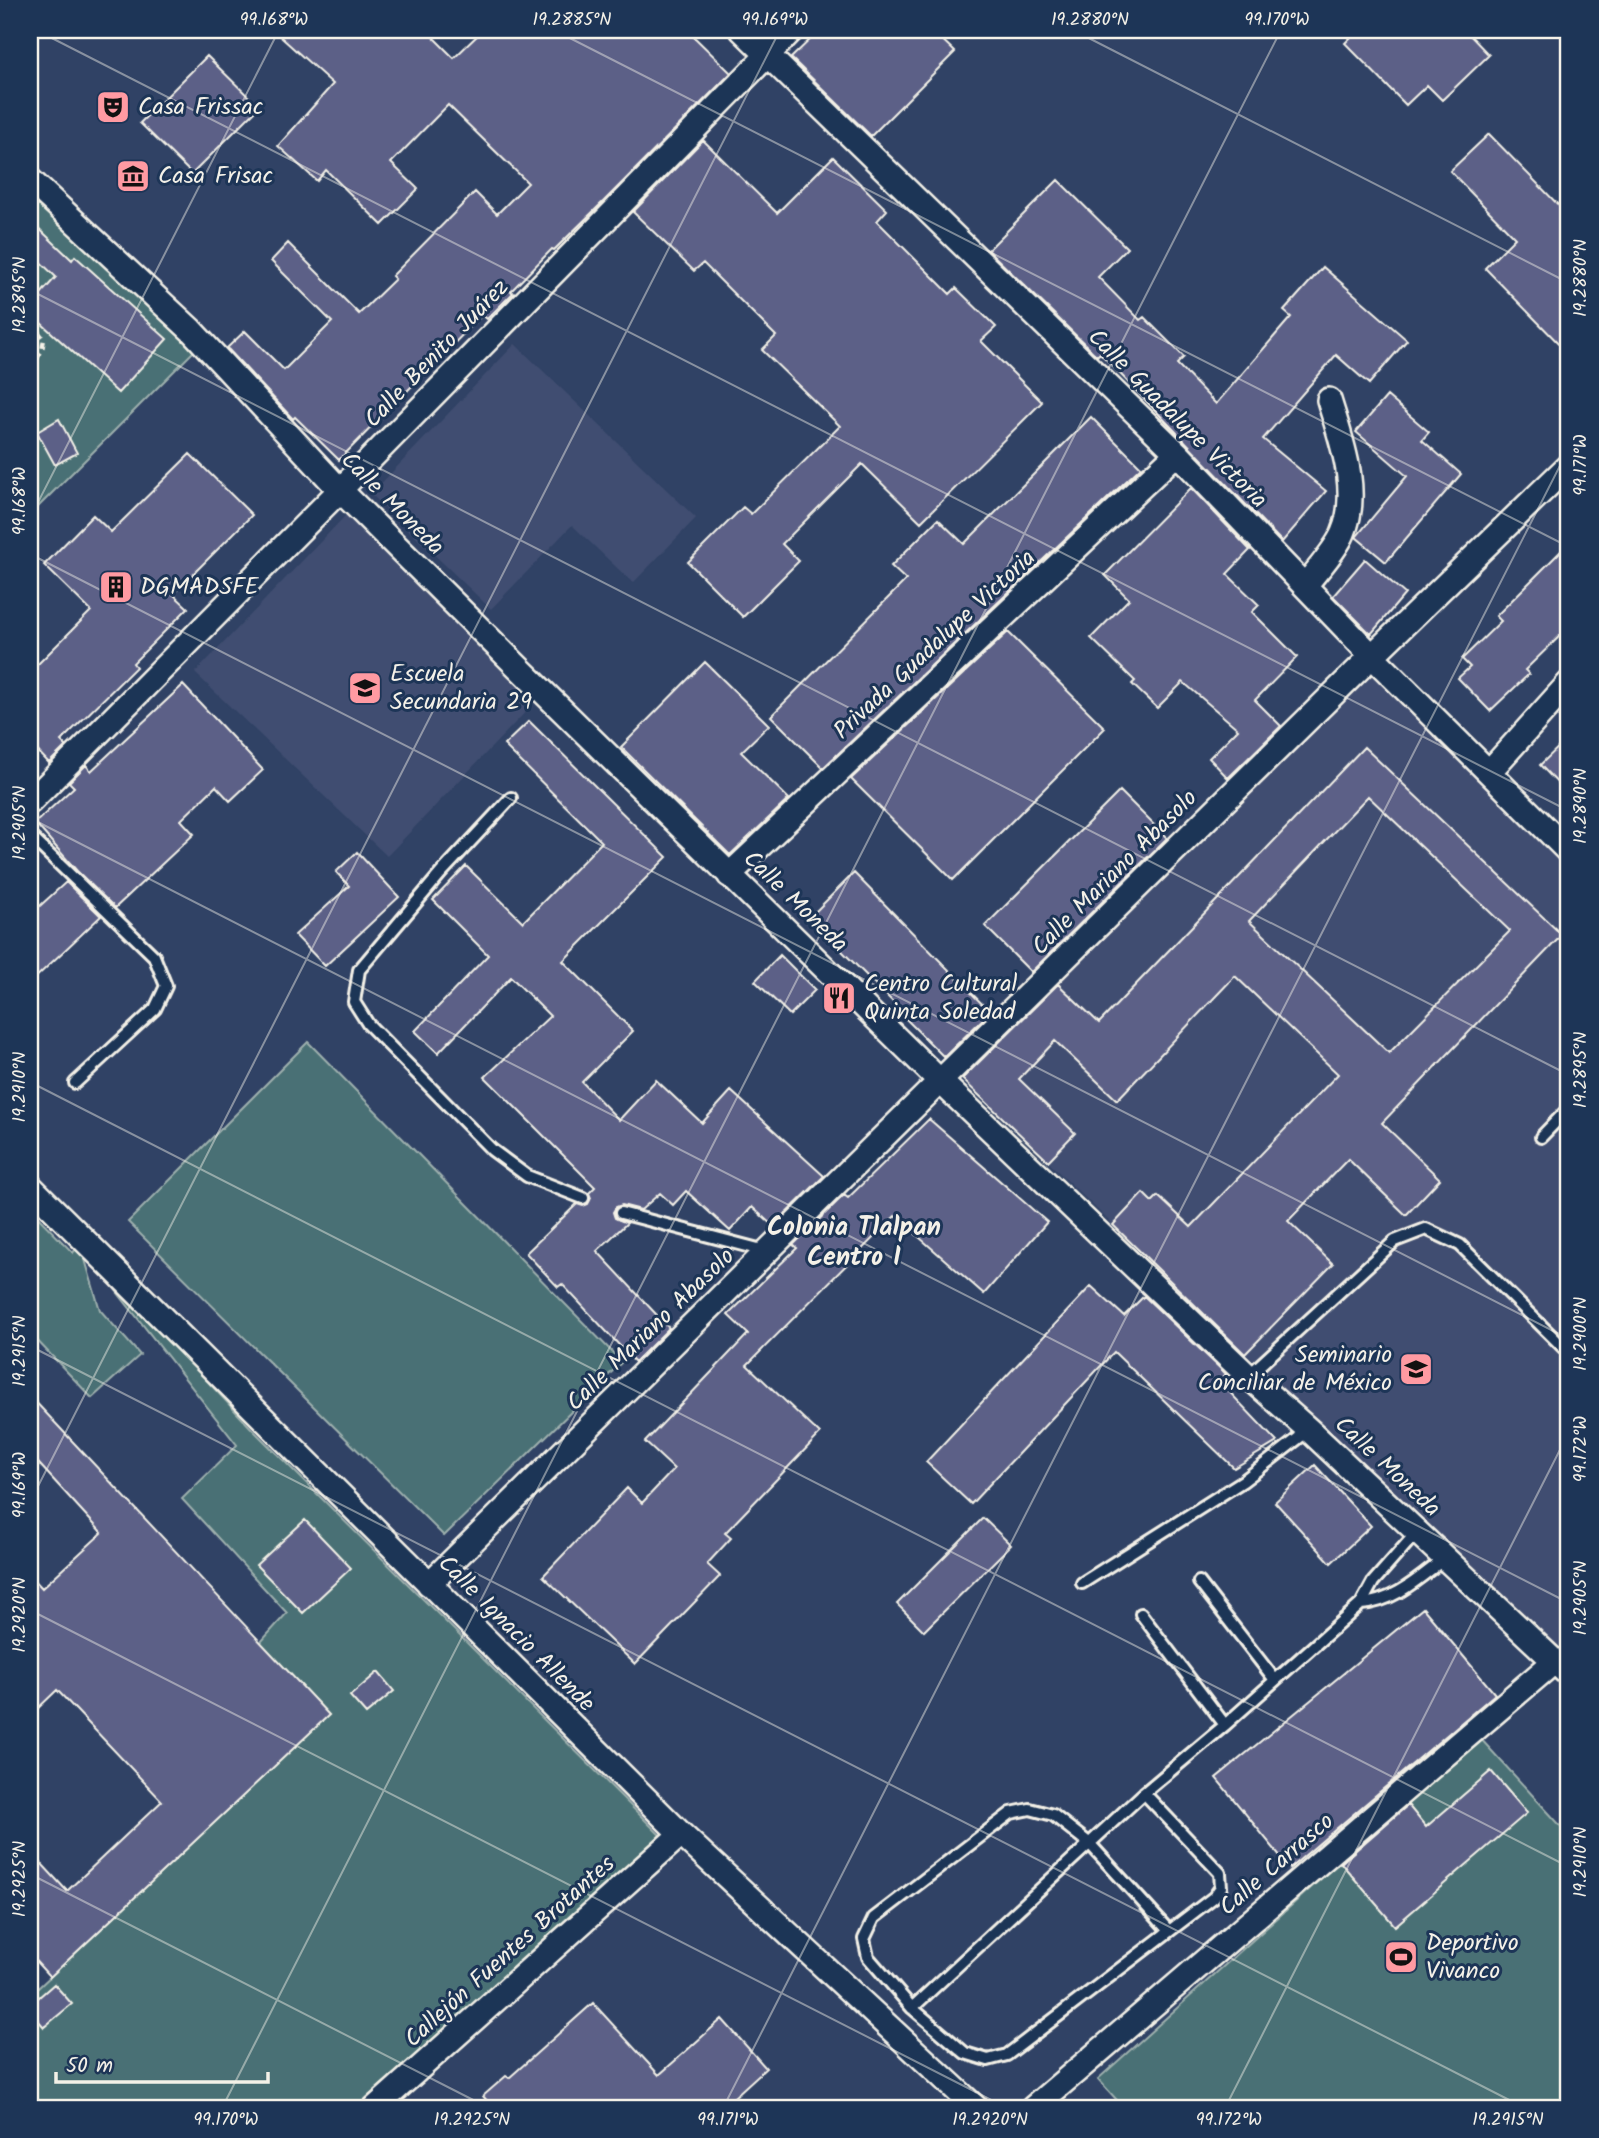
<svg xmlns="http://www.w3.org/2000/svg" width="1599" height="2138" font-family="Kalam,sans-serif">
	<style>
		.built { fill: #414e71 }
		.green { fill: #497074; stroke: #9eb0ae; stroke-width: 2 }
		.building { fill: #5b6187; stroke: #f4f1e8; stroke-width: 2; fill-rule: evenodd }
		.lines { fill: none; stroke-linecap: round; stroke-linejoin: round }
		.lane-casing { stroke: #f4f1e8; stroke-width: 16 }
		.street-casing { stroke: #f4f1e8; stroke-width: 28 }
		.path { stroke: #f4f1e8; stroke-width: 4.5; stroke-dasharray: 7 5; stroke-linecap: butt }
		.lane { stroke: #1d3557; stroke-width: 10 }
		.street { stroke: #1d3557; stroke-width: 23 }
		.ticks { fill: none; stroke: #f4f1e8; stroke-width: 2; stroke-opacity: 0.45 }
		.labels { text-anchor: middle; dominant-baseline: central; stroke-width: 6; stroke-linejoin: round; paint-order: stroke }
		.poi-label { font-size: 24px; fill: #f4f1e8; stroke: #1d3557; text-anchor: start }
		.street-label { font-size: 24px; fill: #f4f1e8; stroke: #1d3557 }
		.neighbourhood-label { font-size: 26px; font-weight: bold; fill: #f4f1e8; stroke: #1d3557 }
		.neatline { fill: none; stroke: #f4f1e8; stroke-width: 2.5 }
		.ticks-label { font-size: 18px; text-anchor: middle; fill: #f4f1e8 }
	</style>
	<rect width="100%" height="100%" fill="#304265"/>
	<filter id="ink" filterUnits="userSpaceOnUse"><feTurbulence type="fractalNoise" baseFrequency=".0143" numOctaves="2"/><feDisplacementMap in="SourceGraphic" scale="14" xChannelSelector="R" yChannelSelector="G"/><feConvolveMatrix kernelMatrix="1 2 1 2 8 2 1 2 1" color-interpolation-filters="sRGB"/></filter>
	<g filter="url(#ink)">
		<path class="built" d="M515,344L696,518L633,583L572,525L491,609L371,494Z
			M346,515L534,703L387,856L195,673Z
			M1373,665L1569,864V1666L956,1073Z"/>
		<path class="green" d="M30,185L201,344L30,515Z
			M308,1042L622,1362L444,1536L128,1222Z
			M30,1209L73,1253L79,1244L253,1430L663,1838L355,2108H44L30,2093V1980L38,1988L329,1715L260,1643L287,1613L182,1499L237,1445L81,1246L100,1310L140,1355L92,1398L30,1333Z
			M1479,1737L1569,1835V2108H1124L1098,2079Z"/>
		<path class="building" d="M273,30H426L454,58L483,30H687L731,73L604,201L554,250L552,249L511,291L513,293L487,319L482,315L339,460L295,417L293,419L227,348L245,331L284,370L332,322L271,261L288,243L359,314L395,279L392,276L475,192L497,214L528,183L448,105L391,163L418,189L382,225L326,170L317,181L278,146L333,84Z
			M820,30H932L955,52L871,136L791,58Z
			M1358,30H1465L1489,55L1442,100L1427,85L1406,105L1345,43Z
			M207,56L259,107L192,174L140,123Z
			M1489,134L1569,216V354L1485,268L1515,238L1450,171Z
			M703,140L777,213L833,157L887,210L877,221L950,294L956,288L996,327L981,341L1042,402L921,522L862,464L782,544L799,561L743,617L688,562L743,507L751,514L840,426L762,350L776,336L703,263L694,271L633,212Z
			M1058,180L1127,248L1098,277L1140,320L1144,317L1184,357L1177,364L1216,404L1291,317L1284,311L1323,267L1407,340L1369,384L1336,355L1263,439L1326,491L1282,542L1100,353L1097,356L988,250Z
			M30,220L72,260L75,256L167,339L118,393L30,313V306L56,277L30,252Z
			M1387,396L1429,432L1422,440L1461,474L1386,562L1356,537L1407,476L1356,432Z
			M1091,417L1141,467L823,768L771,716L906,580L891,566L938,519L964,544Z
			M59,419L77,453L55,465L37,432Z
			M190,454L252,515L173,594L188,608L133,663L136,667L61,741L66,746L49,763L30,743V672L91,611L44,565L93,515L111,532Z
			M1191,488L1250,550L1227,574L1259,605L1252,612L1297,657L1255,700L1281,726L1228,778L1209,758L1238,729L1183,682L1157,708L1132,684L1135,681L1091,638L1129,599L1105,575Z
			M1569,543V627L1525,670L1529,674L1490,711L1458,678L1470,667L1462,659L1501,621L1496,616Z
			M1365,559L1405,594L1371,634L1333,596Z
			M1008,632L1105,728L953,880L851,779Z
			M705,662L769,725L741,752L789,799L730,855L621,747Z
			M183,685L263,770L230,801L216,786L181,820L194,834L115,908L77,871L35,823L74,787L69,782L86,765L91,771Z
			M529,721L667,857L563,961L633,1031L582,1082L619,1120L656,1080L702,1123L731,1091L824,1176L773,1226L752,1207L730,1231L686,1191L673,1205L660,1193L641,1210L622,1205L616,1207L613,1212L615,1218L627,1223L597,1251L669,1328L635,1362L562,1284L558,1287L526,1253L577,1204L583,1206L588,1204L591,1198L589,1193L595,1187L485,1077L550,1016L511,977L438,1053L415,1031L488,955L433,900L466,866L523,922L602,842L504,745Z
			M1569,737V795L1540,765Z
			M1364,747L1562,935L1382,1123L1440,1179L1406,1215L1348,1159L1288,1221L1333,1264L1245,1354L1113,1225L1143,1193L1152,1202L1158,1196L1191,1227L1338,1074L1235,976L1117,1100L1055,1041L1019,1079L1075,1133L1048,1161L962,1079L1058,984L1099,1023ZM1368,796L1510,931L1389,1053L1249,921Z
			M1120,791L1167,838L1031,972L985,926Z
			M357,852L399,897L325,966L295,935L349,886L336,872Z
			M854,873L990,1012L944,1057L899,1012L901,1010L809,918Z
			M66,882L101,916L30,983V915Z
			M780,955L815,990L790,1015L755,981Z
			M929,1119L1047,1222L984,1294L895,1216L747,1365L820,1434L725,1533L731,1538L707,1564L720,1576L635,1664L543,1576L627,1488L642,1503L674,1469L645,1442L748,1334L728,1315L797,1248L793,1245L844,1195L848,1198Z
			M1091,1286L1124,1316L1144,1296L1226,1374L1219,1381L1277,1442L1234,1468L1114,1352L971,1504L926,1462Z
			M30,1396L329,1715L50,1977L30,1955V1851L67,1891L162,1801L57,1690L30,1716V1575L42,1588L102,1533L30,1454Z
			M1315,1465L1371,1526L1331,1563L1275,1502Z
			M983,1518L1011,1545L924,1631L897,1604Z
			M305,1520L351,1568L303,1613L256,1565Z
			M1423,1608L1495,1694L1290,1868L1216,1778Z
			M378,1672L394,1691L366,1714L350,1696Z
			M1491,1771L1527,1813L1395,1926L1341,1863L1408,1805L1426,1827Z
			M54,1984L72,2004L44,2027L30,2011V2005Z
			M593,2003L659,2075L722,2019L766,2068L722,2108H493L483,2096L506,2076L509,2078Z"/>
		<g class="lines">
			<g class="lane-casing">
				<path id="lane" d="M511,798L441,873L359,970L354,1002L368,1024L492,1150L527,1176L583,1198
					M30,836L154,956L166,986L155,1009L75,1083
					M1541,1137L1569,1108
					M621,1213L766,1251
					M1248,1376L1395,1241L1426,1229L1460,1245L1569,1353
					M1199,1582L1275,1680
					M1082,1583L1243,1481L1309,1430
					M1361,1604C1394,1602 1419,1578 1444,1559
					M1141,1614L1225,1725
					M1144,1793L1220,1873L1221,1887L1214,1897L1007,2055L988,2060L965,2053L912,2008L868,1957L864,1939L874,1918L1011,1813L1030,1809L1053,1815L1090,1844L1169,1931
					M912,2008L1144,1793L1225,1725L1361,1604L1373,1582L1417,1532"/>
			</g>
			<g class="street-casing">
				<path id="street" d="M742,30L1177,453L1372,656L1569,852
					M30,180L191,330L340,490L518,667L941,1082L1248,1376L1309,1430L1569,1675
					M1305,586C1316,571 1336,550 1343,533C1361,491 1341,440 1329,400
					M1489,772L1569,683
					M30,802L340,490L792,30
					M729,875L1177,453
					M30,1186L681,1834L976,2108
					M429,1584L1372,656L1569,465
					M375,2108L681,1834
					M1033,2108L1555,1661"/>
			</g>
			<path class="path" d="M30,322L44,339L42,350L30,371"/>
			<use href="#lane" class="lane"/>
			<use href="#street" class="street"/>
		</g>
	</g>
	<path class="ticks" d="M36,30L1569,811M554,30L1569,547M1073,30L1569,283M30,290L1569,1075M30,518L279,30M30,554L1569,1339M30,818L1569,1603M30,1082L1569,1867M30,1346L1525,2108M30,1502L780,30M30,1610L1007,2108M30,1874L489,2108M222,2108L1281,30M723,2108L1569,448M1225,2108L1569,1432"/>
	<defs>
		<g id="theatre-square" transform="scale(1.75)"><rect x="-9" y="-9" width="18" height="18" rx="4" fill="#ff9aa2" stroke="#1d3557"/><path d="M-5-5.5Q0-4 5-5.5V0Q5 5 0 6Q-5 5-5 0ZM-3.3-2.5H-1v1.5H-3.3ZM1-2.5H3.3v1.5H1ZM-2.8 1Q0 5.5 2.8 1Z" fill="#111"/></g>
		<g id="museum-square" transform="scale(1.75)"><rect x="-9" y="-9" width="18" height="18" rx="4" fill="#ff9aa2" stroke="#1d3557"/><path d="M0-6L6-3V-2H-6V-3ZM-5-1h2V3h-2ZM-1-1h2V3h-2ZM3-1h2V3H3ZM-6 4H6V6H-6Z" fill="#111"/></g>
		<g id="building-square" transform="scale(1.75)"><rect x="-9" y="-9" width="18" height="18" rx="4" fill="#ff9aa2" stroke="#1d3557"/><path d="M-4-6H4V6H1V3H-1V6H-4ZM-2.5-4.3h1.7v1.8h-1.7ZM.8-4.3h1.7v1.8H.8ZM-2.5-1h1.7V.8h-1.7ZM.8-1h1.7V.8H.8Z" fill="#111"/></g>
		<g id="school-square" transform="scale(1.75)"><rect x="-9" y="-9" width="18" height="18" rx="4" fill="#ff9aa2" stroke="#1d3557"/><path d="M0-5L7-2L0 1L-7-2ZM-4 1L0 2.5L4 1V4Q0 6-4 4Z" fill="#111"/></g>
		<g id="restaurant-square" transform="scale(1.75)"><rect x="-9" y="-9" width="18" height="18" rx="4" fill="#ff9aa2" stroke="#1d3557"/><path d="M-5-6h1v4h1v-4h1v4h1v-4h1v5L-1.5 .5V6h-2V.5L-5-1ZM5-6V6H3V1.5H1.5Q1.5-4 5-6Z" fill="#111"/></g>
		<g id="stadium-square" transform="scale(1.75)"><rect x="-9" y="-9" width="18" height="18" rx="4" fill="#ff9aa2" stroke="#1d3557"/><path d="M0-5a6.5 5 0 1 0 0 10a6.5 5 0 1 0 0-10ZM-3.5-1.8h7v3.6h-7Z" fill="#111"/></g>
	</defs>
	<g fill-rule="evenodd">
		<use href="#theatre-square" x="113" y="107"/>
		<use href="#museum-square" x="133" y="176"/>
		<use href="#building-square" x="116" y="587"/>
		<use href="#school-square" x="365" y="688"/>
		<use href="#restaurant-square" x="839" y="998"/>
		<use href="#school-square" x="1416" y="1369"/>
		<use href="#stadium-square" x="1401" y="1957"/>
	</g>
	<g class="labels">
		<g class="poi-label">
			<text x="138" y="107">Casa Frissac</text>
			<text x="158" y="176">Casa Frisac</text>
			<text x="140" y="587">DGMADSFE</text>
			<text x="390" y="674">Escuela<tspan x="390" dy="28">Secundaria 29</tspan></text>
			<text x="864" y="984">Centro Cultural<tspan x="864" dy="28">Quinta Soledad</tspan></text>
			<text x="1392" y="1355" text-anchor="end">Seminario<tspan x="1392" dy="28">Conciliar de México</tspan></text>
			<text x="1426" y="1943">Deportivo<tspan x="1426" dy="28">Vivanco</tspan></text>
		</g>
		<g class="street-label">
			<text transform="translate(437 354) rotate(-46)">Calle Benito Juárez</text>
			<text transform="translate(1177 419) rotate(45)">Calle Guadalupe Victoria</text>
			<text transform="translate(392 504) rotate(45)">Calle Moneda</text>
			<text transform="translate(935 645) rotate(-43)">Privada Guadalupe Victoria</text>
			<text transform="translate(1115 873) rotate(-45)">Calle Mariano Abasolo</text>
			<text transform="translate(795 902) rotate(44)">Calle Moneda</text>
			<text transform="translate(651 1330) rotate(-44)">Calle Mariano Abasolo</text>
			<text transform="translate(1387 1467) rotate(43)">Calle Moneda</text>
			<text transform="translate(516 1634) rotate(45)">Calle Ignacio Allende</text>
			<text transform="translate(1277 1865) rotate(-41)">Calle Carrasco</text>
			<text transform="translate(510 1952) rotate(-42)">Callejón Fuentes Brotantes</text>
		</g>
		<g class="neighbourhood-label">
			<text x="854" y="1228">Colonia Tlalpan<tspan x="854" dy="30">Centro I</tspan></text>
		</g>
	</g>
	<rect width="1599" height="2138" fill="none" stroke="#1d3557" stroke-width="77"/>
	<path d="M56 2072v10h212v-10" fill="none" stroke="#f4f1e8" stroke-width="3.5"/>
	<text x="66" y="2072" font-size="21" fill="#f4f1e8" stroke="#1d3557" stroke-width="5" paint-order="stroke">50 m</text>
	<rect x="38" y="38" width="1522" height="2062" class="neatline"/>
	<g class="ticks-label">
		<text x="274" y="25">99.168°W</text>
		<text x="572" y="25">19.2885°N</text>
		<text x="775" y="25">99.169°W</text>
		<text x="1090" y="25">19.2880°N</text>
		<text x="1277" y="25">99.170°W</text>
		<text transform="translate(1580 278) rotate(-90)" y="6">19.2880°N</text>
		<text transform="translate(19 295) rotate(-90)" y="6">19.2895°N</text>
		<text transform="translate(1580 465) rotate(-90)" y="6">99.171°W</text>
		<text transform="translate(19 501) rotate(-90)" y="6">99.168°W</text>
		<text transform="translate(1580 806) rotate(-90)" y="6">19.2890°N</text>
		<text transform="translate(19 823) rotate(-90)" y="6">19.2905°N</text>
		<text transform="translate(1580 1070) rotate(-90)" y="6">19.2895°N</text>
		<text transform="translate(19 1087) rotate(-90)" y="6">19.2910°N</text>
		<text transform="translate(1580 1334) rotate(-90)" y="6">19.2900°N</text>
		<text transform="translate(19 1351) rotate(-90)" y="6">19.2915°N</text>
		<text transform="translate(1580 1449) rotate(-90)" y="6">99.172°W</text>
		<text transform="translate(19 1485) rotate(-90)" y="6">99.169°W</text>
		<text transform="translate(1580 1598) rotate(-90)" y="6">19.2905°N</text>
		<text transform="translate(19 1615) rotate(-90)" y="6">19.2920°N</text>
		<text transform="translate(1580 1862) rotate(-90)" y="6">19.2910°N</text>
		<text transform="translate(19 1879) rotate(-90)" y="6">19.2925°N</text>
		<text x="226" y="2125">99.170°W</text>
		<text x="472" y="2125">19.2925°N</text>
		<text x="728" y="2125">99.171°W</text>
		<text x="990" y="2125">19.2920°N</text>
		<text x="1229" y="2125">99.172°W</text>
		<text x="1508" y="2125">19.2915°N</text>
	</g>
</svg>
